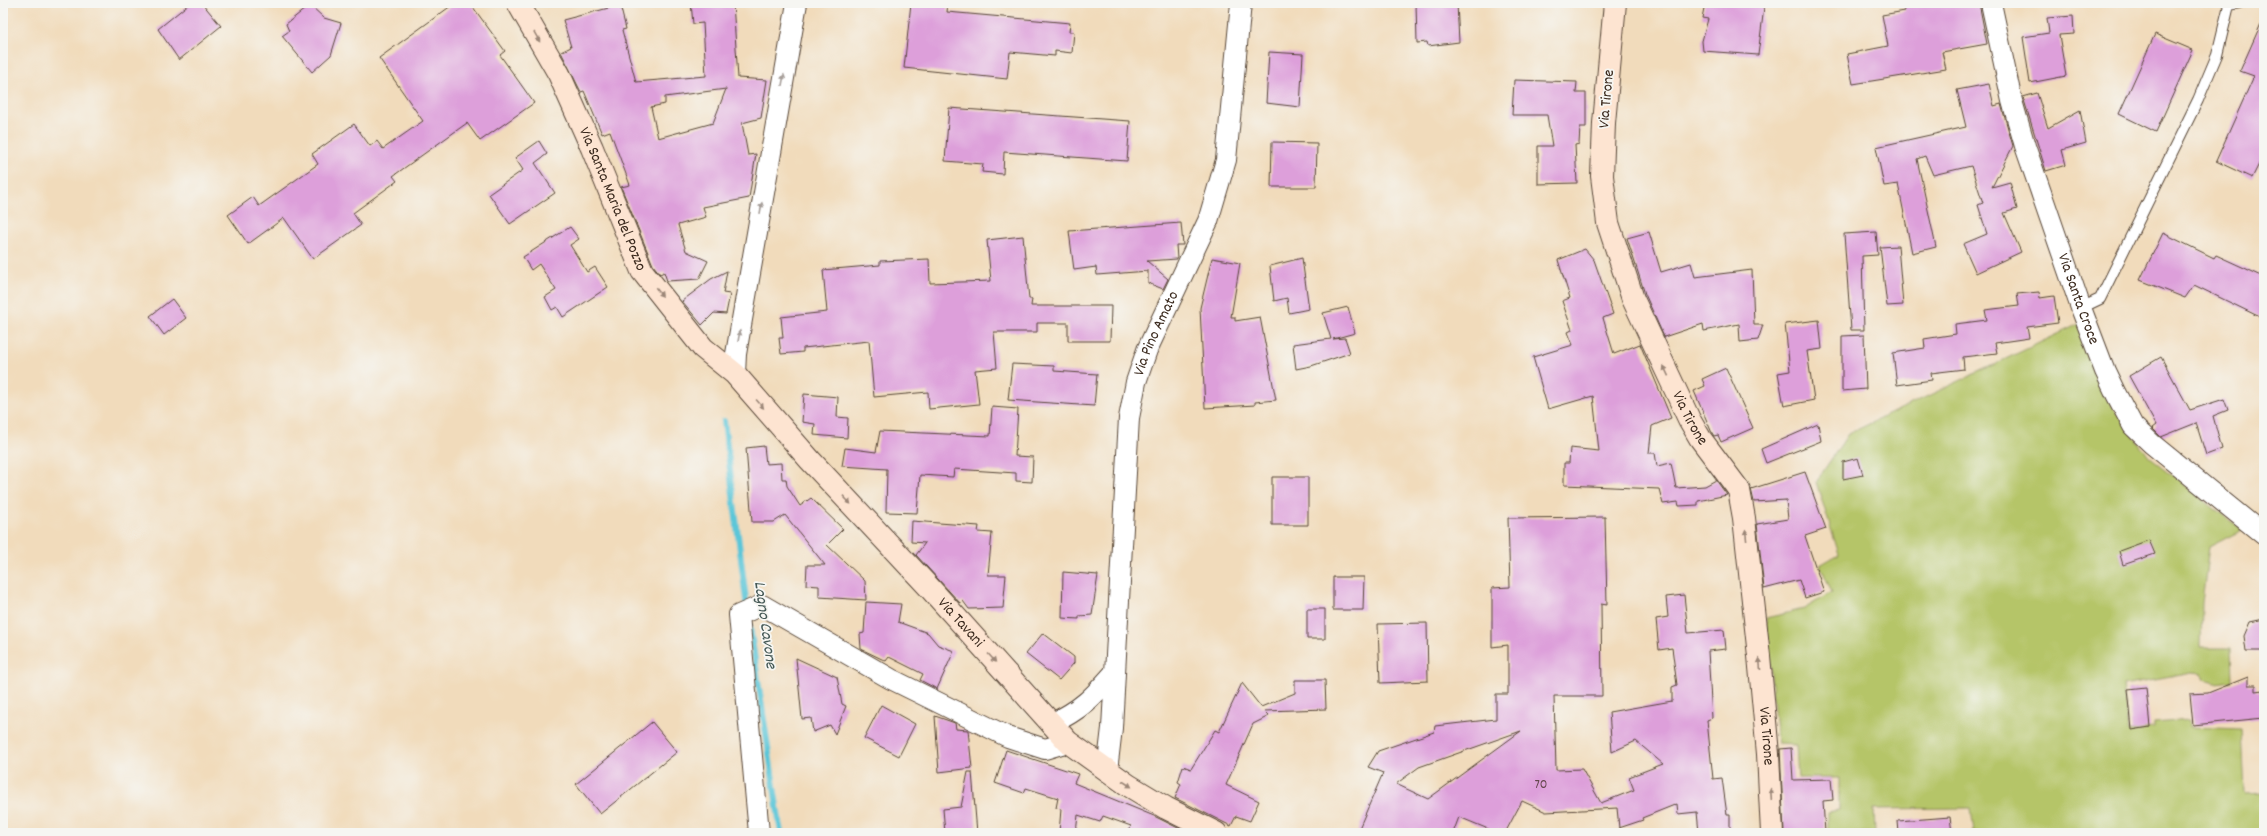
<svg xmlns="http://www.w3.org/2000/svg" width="2267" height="836" font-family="Dekko,sans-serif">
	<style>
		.green { fill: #b5c567; stroke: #787842 }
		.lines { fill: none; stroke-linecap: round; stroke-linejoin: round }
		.stream { stroke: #5cc6d8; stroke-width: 6 }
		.building { fill: #dd9fda; fill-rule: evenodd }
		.lane-casing { stroke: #564536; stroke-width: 12 }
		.street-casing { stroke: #564536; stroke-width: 22 }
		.secondary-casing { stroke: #564536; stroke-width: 24 }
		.lane { stroke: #fff; stroke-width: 10 }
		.street { stroke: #fff; stroke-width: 20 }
		.secondary { stroke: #fde4d1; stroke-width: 22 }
		.oneway { fill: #9c8778 }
		.oneway2 { fill: #a79f9a }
		.labels { text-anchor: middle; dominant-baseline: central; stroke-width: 3.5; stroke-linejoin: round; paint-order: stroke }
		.number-label { font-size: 14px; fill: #64474d }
		.street-label { font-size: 16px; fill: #3b2a1e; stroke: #f6f6f2 }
		.water-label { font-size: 17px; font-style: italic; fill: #455956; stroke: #f6f6f2 }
	</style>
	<rect width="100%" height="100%" fill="#f6f6f2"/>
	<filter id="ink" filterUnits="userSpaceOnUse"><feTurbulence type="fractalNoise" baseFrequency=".025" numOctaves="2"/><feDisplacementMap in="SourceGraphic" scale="8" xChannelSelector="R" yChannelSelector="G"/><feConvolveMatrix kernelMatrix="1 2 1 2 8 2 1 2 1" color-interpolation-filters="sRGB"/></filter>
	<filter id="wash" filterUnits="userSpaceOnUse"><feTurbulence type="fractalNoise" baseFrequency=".012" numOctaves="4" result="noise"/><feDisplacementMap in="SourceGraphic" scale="16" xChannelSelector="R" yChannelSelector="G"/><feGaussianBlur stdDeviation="0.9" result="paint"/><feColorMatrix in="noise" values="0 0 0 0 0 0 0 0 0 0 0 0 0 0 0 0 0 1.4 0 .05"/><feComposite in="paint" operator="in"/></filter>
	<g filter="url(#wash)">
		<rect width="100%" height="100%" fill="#f1dbbb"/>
		<path class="green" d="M2079,324L2106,397L2149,457L2242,530L2209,547L2202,603L2201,648H2231L2232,681L2214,683L2205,680L2202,673L2192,672L2123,685L2128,731L2154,728V723L2189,720V727L2241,729L2244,794L2264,793V833H1974L1971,808L1874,809L1875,833H1828V812L1839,810V778H1798L1796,745L1777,744L1766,618L1804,609L1832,592L1820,565L1839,554L1816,482L1848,434Z"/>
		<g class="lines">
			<path class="stream" d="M724,421L747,608
				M750,627L781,833"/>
		</g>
		<g id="blocks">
			<path class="building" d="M190,3H202L221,26L179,60L158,29Z
				M455,3H470L505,51L500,55L534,103L480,141L467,123L393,176L397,181L353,213L361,225L313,259L284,218L248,244L228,215L253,197L259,206L318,164L312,154L354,124L370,146L377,141L383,149L423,121L379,58Z
				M691,3H733L738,78L767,80L761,118L742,123L748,155L756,154L749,198L703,207L706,217L678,225L686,251L708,261L699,279L667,281L664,272L660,274L653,265L621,187L630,185L610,131L602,134L584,91L581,92L561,52L571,47L563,20L620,5L626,29L622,30L636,82L706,76L703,23L693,24ZM726,89L713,123L658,138L651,107L665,104V97Z
				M911,3H948L947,12L1070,23L1069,32H1074L1072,53L1055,51V56L1010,52L1007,79L904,68Z
				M1416,3H1457L1459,42L1428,46L1427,42L1417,43Z
				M1705,3H1742L1764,7L1758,55L1703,51L1702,41L1708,19L1702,18Z
				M1903,3H1979L1987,44L1942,52L1946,69L1853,84L1847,54L1888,46L1882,15L1905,11Z
				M310,5L324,18L341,23L331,55L312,72L282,36L289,31L286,24Z
				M2073,16L2074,34L2059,35L2066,76L2030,83L2023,37L2049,33L2047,18Z
				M2264,17V154L2252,178L2216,161L2254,76L2240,71Z
				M2155,34L2193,50L2156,132L2119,114Z
				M1269,52L1303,54L1300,107L1266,103Z
				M1514,80L1577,82L1576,93H1586V127H1580L1579,144L1575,145L1577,183L1538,184V146H1552L1547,115H1512Z
				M1989,84L1994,106L2001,104L2013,146L1992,187L2010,182L2017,209L2004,213L2021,252L1976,273L1963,244L1987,234L1978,205L1983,203L1971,166L1933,175L1925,156L1917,159L1936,247L1912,253L1898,184L1884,186L1876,147L1966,127L1957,90Z
				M2037,93L2048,128L2080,110L2086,143L2062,150L2066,165L2046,171L2023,97Z
				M949,108L1130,121L1127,161L1004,152L1003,174L982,172L983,164L945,161Z
				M539,141L547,154L535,163L555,193L510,224L489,194L523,170L515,158Z
				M1272,142L1317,143L1316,187H1271Z
				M1181,223L1183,245H1176L1177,259L1147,261L1168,279L1163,289L1148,283V271L1097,275L1096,267L1074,270L1069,231Z
				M570,227L579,239L570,245L587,272L595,267L608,287L563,317L557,307L552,310L545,297L556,290L539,264L531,270L523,257Z
				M1649,232L1661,272L1691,263L1695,277L1752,270L1754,325H1763L1758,340L1740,342L1739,324L1704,331L1703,324L1664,337L1645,294L1627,238Z
				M1876,232L1878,255L1862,256L1864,330H1851L1844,234Z
				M2163,233L2214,258L2216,255L2264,277V319L2194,285L2185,298L2140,280Z
				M1023,236L1029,299H1032L1031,306H1111L1110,341H1068V323H1037V332H994L997,368L975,370L979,404L929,409L928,392L874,397L869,341L803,348V352L781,354L779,338H783L781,317L827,312L823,270L880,265V261L929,259L930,283L991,281L987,240Z
				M1898,246L1903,305L1887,306L1880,247Z
				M1585,249L1594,260L1613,314L1603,318L1614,354L1640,344L1671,418L1652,426L1649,453H1655L1657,466L1671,463L1676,488L1705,486L1716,480L1727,495L1698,501V505L1679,506L1678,502L1663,504L1659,489L1564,485V463H1569L1570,448L1599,451L1593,396L1548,409L1533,357L1573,345L1568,332L1572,330L1562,301L1570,298L1558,260Z
				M1212,258L1240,263L1231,317H1235V321L1260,317L1276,400L1255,402V405L1205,408L1200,308Z
				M1302,258L1309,309L1289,313L1287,298L1274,301L1270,266Z
				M727,271L723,293L730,294L726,314L714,313L702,325L682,301L711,279Z
				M2039,292L2040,298L2054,296L2058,323L2027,327L2029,338L1995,343L1997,353L1963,357L1964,369L1931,373L1932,380L1897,385L1893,353L1925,348L1924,339L1956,334L1955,324L1987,320L1985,310L2019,306L2017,294Z
				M172,299L186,318L164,335L150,316Z
				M1348,307L1355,333L1333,339L1345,338L1350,353L1311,366L1296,369L1293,344L1331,339L1323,313Z
				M1819,320L1822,349L1807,351L1814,400L1784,406L1778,373L1790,371L1785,324Z
				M1864,335L1866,389L1842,391V336Z
				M2161,357L2190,410L2224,399L2228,410L2213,416L2222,449L2206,455L2196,423L2161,437L2152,428L2156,425L2129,376Z
				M1012,364L1054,366V371L1097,374L1094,406L1008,400Z
				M1726,368L1753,428L1721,442L1718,435L1714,436L1712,433L1694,391L1705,386L1702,379Z
				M804,394L838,397L837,417L848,418L847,438L814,435L815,424L802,422Z
				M992,407L1018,409L1015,456L1033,457L1032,482L1016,481V473L954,469L953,477L920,475L917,513L886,512L887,469L842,466L845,448L876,452L880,431L990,436Z
				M1818,424L1821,441L1766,463L1761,449Z
				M764,446L766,464L781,463L782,479H786L787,486L800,506L811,498L843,529L827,545L865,581L866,600L819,597V586L806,585L807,565H825L785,515L774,522H752L746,448Z
				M1858,458L1863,475L1843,479V462Z
				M1805,472L1826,529L1805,536L1824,592L1805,598L1799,580L1764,589L1757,524L1788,519L1786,500L1754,502L1751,489Z
				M1272,477H1308V525H1272Z
				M1605,517L1607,605L1601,604L1602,696H1554L1556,770L1582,769L1601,803L1634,790L1629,777L1663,764L1636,741L1612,752L1609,712L1672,701V687L1677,685L1672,648L1659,650L1656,619L1668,617L1666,597L1684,595L1688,633L1724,630L1726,649L1708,651L1712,718L1707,720L1713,779L1722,778L1727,815H1730V833H1699L1697,812L1678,814L1677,804L1642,818L1643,820L1619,828L1617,808L1546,812L1522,801L1505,833H1498L1459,817L1453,833H1357L1383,773L1368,767L1378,751L1434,732L1435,726L1496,719V694H1508V645L1492,647V588L1510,587L1508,518ZM1521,731L1428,799L1396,784L1419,767Z
				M912,521L979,526L978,532L992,533L988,575H1006L1003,608L969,609L963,601L960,603L916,555L925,543L911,542Z
				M2149,540L2155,554L2123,565L2119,551Z
				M1063,572L1098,575L1092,615L1079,616V619L1062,618Z
				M1333,577H1364L1363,610H1333Z
				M866,602L901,604L898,622L928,633L938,645L954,651L937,689L920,680L923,674L889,657L886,661L861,649L860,634L864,633Z
				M1307,609H1325V639H1307Z
				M2264,619V651H2246L2244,636L2250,622Z
				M1427,623L1428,681L1380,683L1378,624Z
				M1043,633L1074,657V663L1059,680L1026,654Z
				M796,658L837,677L842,704L846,706L835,734L830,725L813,732L811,718L802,719Z
				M2248,677V685H2256V691L2264,690V718L2193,725L2190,694L2208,693Z
				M1295,680H1325L1326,709L1264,711L1269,716L1253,724L1226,785L1259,801L1250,821L1236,816L1231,826L1175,798L1181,784L1178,782L1183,766L1191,769L1215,730L1219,732L1242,683L1261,707L1295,693Z
				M2146,687L2150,727L2132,730L2128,689Z
				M881,705L915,724L899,756L864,738Z
				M935,716L955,723L956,729L968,730L972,768L939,772Z
				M652,722L677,752L600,814L576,784Z
				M1791,748L1793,780L1831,779L1833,800L1823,801L1825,833H1784L1780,749Z
				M1006,750L1078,774L1074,783L1154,816L1188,833H1128L1131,826L1103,816L1100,822L1078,815L1076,833H1059L1061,809L1056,808L1058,798L1026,788L1024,793L995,783Z
				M968,772H972L977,833H945L943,809L961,807Z
				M1950,817L1952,833H1899L1898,821Z"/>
		</g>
	</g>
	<g filter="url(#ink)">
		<use href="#blocks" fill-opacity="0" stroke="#564536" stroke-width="1"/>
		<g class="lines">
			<g class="lane-casing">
				<path id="lane" d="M2229,5L2240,3
					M2081,308L2100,299L2198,100L2217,55L2229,5L2227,3"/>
			</g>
			<g class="street-casing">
				<g id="street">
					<path id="s1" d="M1991,3L2012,101L2025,146L2081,308L2105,371L2116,394L2133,426L2152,444L2264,535"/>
					<path d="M735,374L736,354L797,3"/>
					<path d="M1051,724C1082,709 1092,698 1114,673"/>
					<path id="s2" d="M1107,771L1112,728L1129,418L1136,382L1147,350L1208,221L1226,160L1241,3"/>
					<path d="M759,833L739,615L762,605L891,679L1008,737L1045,749L1068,742"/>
				</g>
			</g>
			<g class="secondary-casing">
				<g id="secondary">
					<path id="s3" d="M518,3L559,74L592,148L642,271L703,348L735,374L810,460L928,586L1068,742L1128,785L1166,808L1216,833"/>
					<path id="s4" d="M1615,3L1604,123L1602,176L1608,223L1633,299L1689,419L1700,438L1739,490L1744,518L1759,656L1768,754L1772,833"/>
				</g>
			</g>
			<use href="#lane" class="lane"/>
			<use href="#street" class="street"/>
			<use href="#secondary" class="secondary"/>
		</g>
		<defs><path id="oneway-solid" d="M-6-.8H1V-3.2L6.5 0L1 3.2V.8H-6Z"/></defs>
		<g class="oneway">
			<use href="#oneway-solid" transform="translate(537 37) rotate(60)"/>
			<use href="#oneway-solid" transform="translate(659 292) rotate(52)"/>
			<use href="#oneway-solid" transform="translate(1666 371) rotate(-115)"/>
			<use href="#oneway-solid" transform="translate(760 404) rotate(49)"/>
			<use href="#oneway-solid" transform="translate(847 500) rotate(47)"/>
			<use href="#oneway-solid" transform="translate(1746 535) rotate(-96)"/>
			<use href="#oneway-solid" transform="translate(992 658) rotate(48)"/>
			<use href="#oneway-solid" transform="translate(1760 664) rotate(-95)"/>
			<use href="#oneway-solid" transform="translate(1127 784) rotate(33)"/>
			<use href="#oneway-solid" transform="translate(1771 794) rotate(-94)"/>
		</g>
		<g class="oneway2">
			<use href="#oneway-solid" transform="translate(783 80) rotate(-80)"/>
			<use href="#oneway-solid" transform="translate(761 208) rotate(-80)"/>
			<use href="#oneway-solid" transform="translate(739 336) rotate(-80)"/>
		</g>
	</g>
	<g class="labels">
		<g class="number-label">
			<text x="1541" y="785">70</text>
		</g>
		<g class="street-label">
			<text transform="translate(1607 99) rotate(-85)">Via Tirone</text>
			<text stroke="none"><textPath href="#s3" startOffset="218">Via Santa Maria del Pozzo</textPath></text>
			<text stroke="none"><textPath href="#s1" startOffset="309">Via Santa Croce</textPath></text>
			<text stroke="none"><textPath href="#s2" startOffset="443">Via Pino Amato</textPath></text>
			<text stroke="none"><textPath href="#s4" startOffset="433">Via Tirone</textPath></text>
			<text stroke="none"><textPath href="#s3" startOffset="771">Via Tavani</textPath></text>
			<text stroke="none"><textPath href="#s4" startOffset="768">Via Tirone</textPath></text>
		</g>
		<g class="water-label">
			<text transform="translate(764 625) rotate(82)">Lagno Cavone</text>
		</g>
	</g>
	<rect width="2267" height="836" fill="none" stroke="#f6f6f2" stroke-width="16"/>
</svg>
